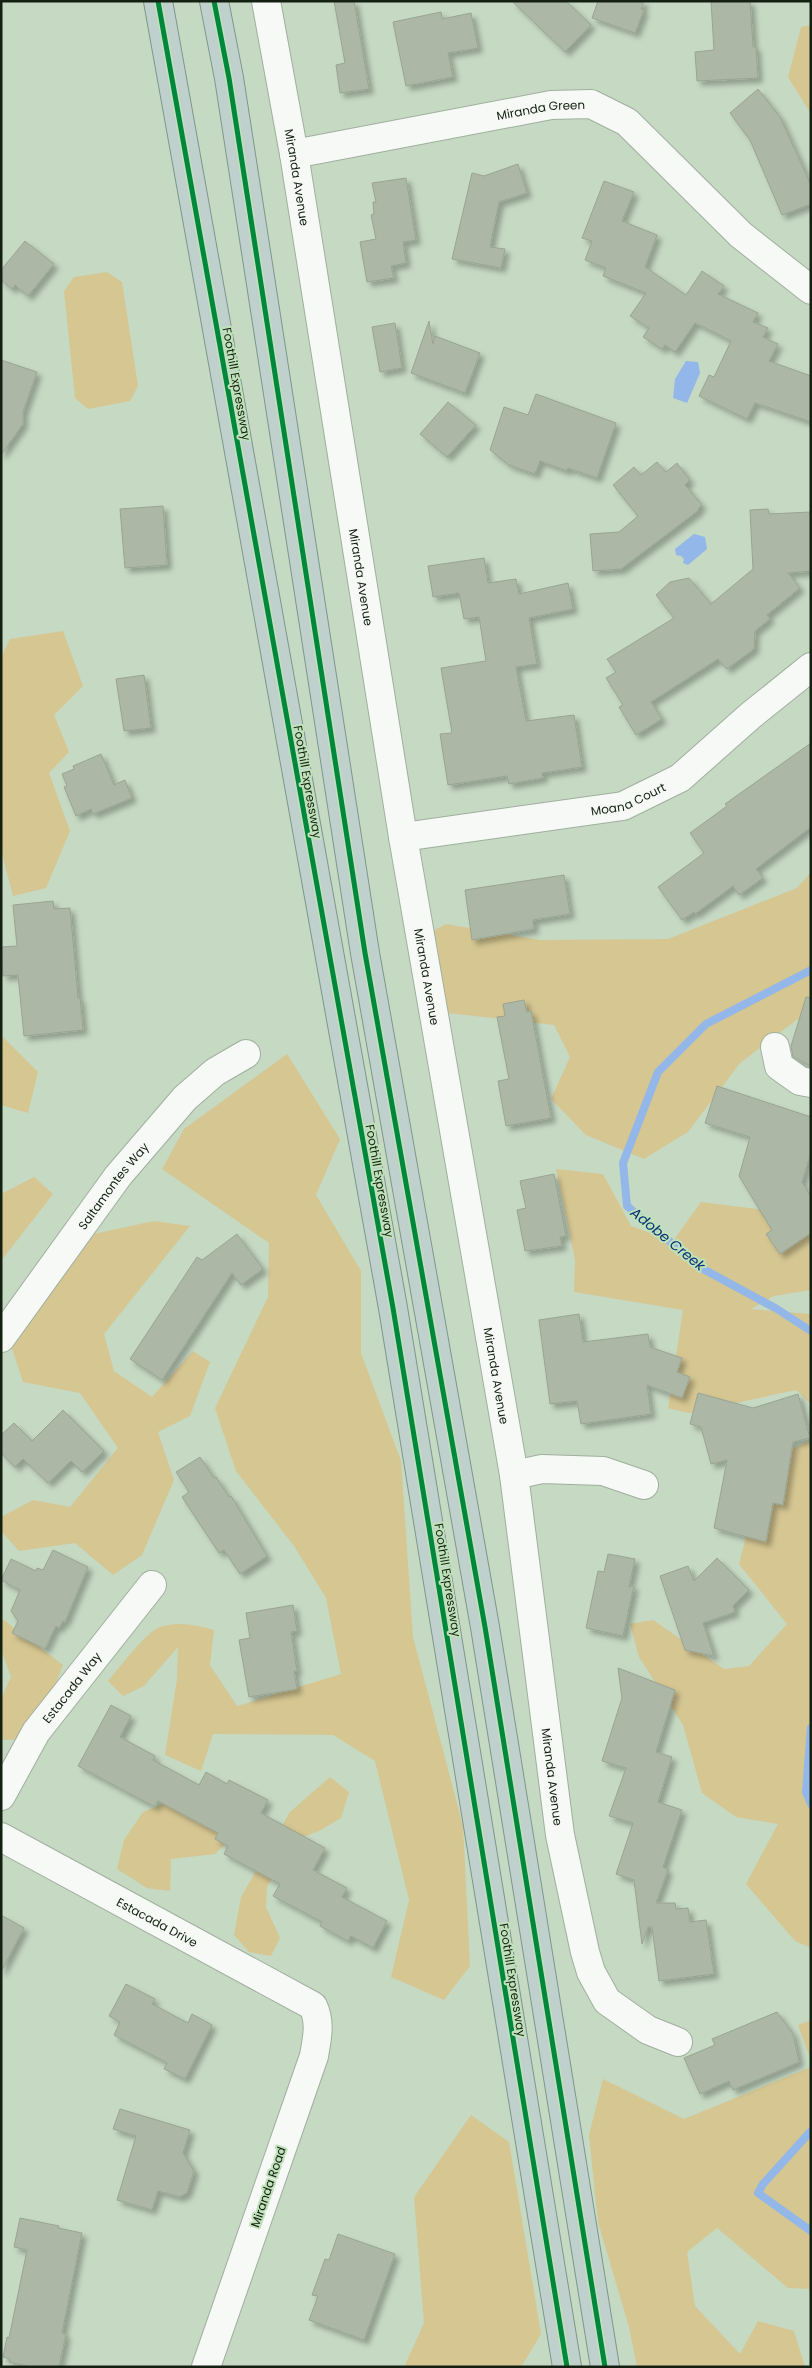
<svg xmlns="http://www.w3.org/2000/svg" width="812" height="2368" font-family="Poppins,sans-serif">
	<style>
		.green { fill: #d5c692 }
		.water { fill: #92b7e8 }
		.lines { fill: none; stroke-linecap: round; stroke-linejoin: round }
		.stream { stroke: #92b7e8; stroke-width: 8 }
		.building { fill: #adb7a5; stroke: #99a492; filter: url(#shadow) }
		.minor-casing { stroke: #a0af9e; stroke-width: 30 }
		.highway-casing { stroke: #7e968d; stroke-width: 30 }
		.minor { stroke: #f6f9f6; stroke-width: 28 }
		.highway { stroke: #bfd0cd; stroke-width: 28 }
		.cycleway-casing { stroke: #c0e2ba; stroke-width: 8 }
		.cycleway { stroke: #00873e; stroke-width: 5 }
		.labels { text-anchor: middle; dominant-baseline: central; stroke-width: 4; stroke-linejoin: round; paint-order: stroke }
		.street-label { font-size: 12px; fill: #142112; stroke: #c0e2ba }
		.water-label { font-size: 14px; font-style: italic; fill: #093174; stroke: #c0e2ba }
	</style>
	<defs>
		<filter id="shadow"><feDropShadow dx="4.5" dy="4.5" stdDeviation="2.5" flood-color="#0004"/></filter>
	</defs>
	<rect width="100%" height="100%" fill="#c6d9c3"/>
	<path class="green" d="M811,25V114L788,77L801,27Z
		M107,272L122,282L138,386L130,401L88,409L75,398L64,291L74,277Z
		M63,631L83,686L54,715L69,752L49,773L70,831L46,888L13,896L1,850V657L10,639Z
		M811,872V1009L740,1063L688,1132L644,1159L586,1135L551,1099L570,1057L554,1025L431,1011L421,937L446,924L540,940L668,939L797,888Z
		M1,1035L38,1072L28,1113L1,1105Z
		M287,1054L340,1139L316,1195L361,1271V1353L401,1461L413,1637L463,1826L470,1966L444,2000L391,1977L409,1900L375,1761L333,1735L213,1734L201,1771L165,1755L177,1679L178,1647L144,1686L123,1696L108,1681C118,1669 146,1632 160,1627C178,1621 196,1625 214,1630L210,1665L237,1706L341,1674L326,1598L294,1546L236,1471L215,1408L268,1297L269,1243L162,1169L184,1129Z
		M556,1169L603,1174L631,1226L673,1241L701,1202L757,1209L811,1226V1290L774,1296L751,1309L811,1314V1404L796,1390L689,1413L668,1408L683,1310L574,1292L575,1260Z
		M34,1177L53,1194L1,1261V1194Z
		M154,1221L190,1226L104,1334L114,1371L152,1397L193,1351L210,1362L190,1416L158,1432L174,1480L142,1555L113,1575L75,1543L19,1551L1,1531V1517L33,1500L70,1507L118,1448L80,1393L23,1382L10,1342L89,1235Z
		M811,1440V1948L795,1941L746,1884L778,1824L736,1817L702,1793L683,1725L639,1657L630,1624L653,1620L724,1669L749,1666L787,1624L739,1564L765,1462Z
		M1,1618L63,1665L45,1710L27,1739L1,1740V1699L11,1677L1,1649Z
		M330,1777L349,1792L341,1818L321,1830L296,1840L267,1887L266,1907L280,1938L271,1956L249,1952L234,1935L241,1897L290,1812Z
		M182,1796L235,1834L215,1854L171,1859L170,1891L147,1888L117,1869L124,1840L143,1812Z
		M811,2020V2060L798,2025Z
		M811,2067V2289L788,2288L717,2228L687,2252L695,2306L740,2354L758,2321L794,2331L805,2367H637L629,2327L598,2222L589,2135L603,2079L684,2119Z
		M471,2115L509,2142L541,2334L521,2367H404L424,2323L414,2197Z"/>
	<path class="water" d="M686,361L698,362L700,373L687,403L673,398L675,379Z
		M694,534L705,537L707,549L688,565L683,563L684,559L681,556L676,555L675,549Z"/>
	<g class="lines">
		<path class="stream" d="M811,970L706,1024L658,1072L623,1163L627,1206L703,1269L777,1309L811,1331
			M811,1728L806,1792L811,1804
			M811,2131L763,2184L758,2193L811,2231"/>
	</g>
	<path class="building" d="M334,1H354L369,89L340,93L336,65L345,63Z
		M512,1H566L591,25L565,52Z
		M598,1H644L641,9L644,10L635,33L592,18Z
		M711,1H750L753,47H756L758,78L697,81L695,52L714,50Z
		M441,12L442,19L471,13L478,48L448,53L453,77L406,86L393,22Z
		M758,89L780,117L811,185V204L782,215L750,140L730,113Z
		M518,164L527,193L499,202L490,247L505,249L501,268L452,259L472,173L484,176Z
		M406,178L416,240L403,242L406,263L391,266L394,278L367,282L360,242L376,239L371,215L374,214L373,202H376L372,183Z
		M604,181L634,192L622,221L657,235L645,267L686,295L702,271L724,286L718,294L758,313L753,322L768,328L763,337L778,344L769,361L811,376V422L755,403L747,419L699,396L709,375L714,377L731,341L695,323L675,352L665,345L662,349L643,337L649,328L630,316L646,293L603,276L606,268L585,260L592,241L582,238Z
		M25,241L54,264L28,296L15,285L12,289L1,280V270Z
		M429,321L433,344L435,336L480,353L465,393L411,373Z
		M395,323L402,368L380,372L372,327Z
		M1,360L37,372L23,412V424L1,455Z
		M536,394L616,423L597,478L568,468L567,471L540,461L535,474L509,465L490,450L504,407L528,415Z
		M448,402L476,425L447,457L420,434Z
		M657,462L666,472L677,463L690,480L685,485L702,505L698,509L699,510L621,569L593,571L590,534L619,532L638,516L613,485L634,467L641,475Z
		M163,506L167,565L125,568L120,509Z
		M768,509L769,514L811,512V571L788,573L800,588L767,615L770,619L755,631L754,649L727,669L718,659L651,702L662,719L636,735L619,707L623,705L606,678L616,672L607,659L674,618L656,595L670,582L689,578L711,604L753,569L750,510Z
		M484,558L488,583L516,579L519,594L568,583L573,609L529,618L537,664L516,667L526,721L574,715L582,767L542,773L543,778L509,784L507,776L448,785L440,734L452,733L441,668L486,661L479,617L464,619L459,593L433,597L428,566Z
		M144,675L151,728L124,731L116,679Z
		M811,743V827L756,869L763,878L739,895L733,886L695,914L694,912L682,920L658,887L704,853L690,833L727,806L725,804Z
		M101,754L114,785L125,780L132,798L93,814L91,809L76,816L64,787L67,786L62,774L74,769L73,766Z
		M564,875L570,914L533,920L534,929L472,940L465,890Z
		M53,901L54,909L70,908L78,998H80L83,1030L24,1036L18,975L3,976L1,947L17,946L13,905Z
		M806,997L811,998V1066L793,1057L791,1046Z
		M524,1000L527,1012L531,1011L551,1118L506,1126L498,1081L509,1079L497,1017L505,1016L503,1004Z
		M717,1086L811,1117V1153L802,1182L811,1197V1233L780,1254L766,1234L772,1230L739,1176L750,1137L705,1123Z
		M554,1174L566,1236L560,1237L562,1246L525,1251L517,1210L526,1208L520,1181Z
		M237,1234L263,1269L241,1285L232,1273L162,1380L130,1359L197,1257L202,1260Z
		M579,1314L583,1342L648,1334L650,1347L682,1358L677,1372L690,1377L682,1398L647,1385L651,1414L581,1424L577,1401L550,1404L539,1320Z
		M698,1393L753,1408L798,1394L810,1438L793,1442L783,1505L773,1503L766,1542L714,1528L727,1460L711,1464L701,1427L690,1424Z
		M63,1410L104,1451L82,1472L71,1461L48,1483L23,1459L15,1467L1,1453V1435L14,1423L32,1441Z
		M200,1457L214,1478L216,1477L229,1497L231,1496L267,1556L240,1574L224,1550L219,1553L182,1497L189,1492L176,1472Z
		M53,1550L88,1567L65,1622L63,1621L59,1628L56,1626L45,1649L12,1633L18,1621L11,1611L20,1590L1,1580L11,1559L36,1571L37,1568L43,1570Z
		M608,1554L635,1559L629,1587L634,1585L623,1636L586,1628L598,1571L604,1572Z
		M717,1558L749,1590L733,1606L735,1612L703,1623L714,1656L685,1650L660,1576L688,1566L694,1581Z
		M293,1605L297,1631L291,1632L297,1671H294L297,1689L249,1697L239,1640L250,1638L246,1613Z
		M618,1668L675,1690L656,1752L672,1757L658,1802L682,1810L663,1867L668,1870L656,1903H675L676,1909L688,1908L690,1922L706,1920L714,1974L659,1981L652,1927H648L642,1944L634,1880L616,1874L633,1823L609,1816L626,1768L602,1761L622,1698Z
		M111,1705L131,1716L120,1737L155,1756L153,1760L199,1785L206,1772L227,1784L229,1780L268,1800L261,1813L325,1848L313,1870L347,1888L342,1897L387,1921L373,1948L351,1936L348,1941L320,1926L322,1922L273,1896L280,1884L224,1854L228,1846L215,1839L218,1833L158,1801L155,1807L78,1766Z
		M1,1915L24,1928L1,1972Z
		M126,1984L155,1999L152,2004L188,2023L192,2014L212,2025L185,2079L164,2069L167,2063L114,2035L120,2022L109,2016Z
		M777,2012L793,2034L799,2062L733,2090L729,2081L700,2094L684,2058L715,2045L712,2039Z
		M120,2109L190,2130L183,2153L194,2171L187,2193L179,2197L158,2191L152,2210L117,2200L136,2136L113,2129Z
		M20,2218L59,2226L58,2228L82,2233L62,2333L66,2334L59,2367H31L9,2362L10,2359L3,2357L7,2337L9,2338L27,2250L14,2247Z
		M338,2234L395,2254L364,2340L309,2320L318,2296L312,2295L325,2259L329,2260Z"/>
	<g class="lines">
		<g class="minor-casing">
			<g id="minor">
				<path id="s1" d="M266,1L294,154L403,837L514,1475L560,1835L585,1952L591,1972L607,2001L648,2030L678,2042"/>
				<path id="s2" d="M294,154L551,105L591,104L627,122L741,235L811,290"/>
				<path id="s3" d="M403,837L623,806L680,778L750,716L811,667"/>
				<path d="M775,1047L779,1066L800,1081L811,1083"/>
				<path id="s4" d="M1,1338L118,1176L185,1098L215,1072L246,1054"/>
				<path d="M514,1475L542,1469L603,1471L644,1485"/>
				<path id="s5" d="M1,1796L36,1732L152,1585"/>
				<path id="s6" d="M1,1837L313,2006C321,2023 317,2038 314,2056L206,2367"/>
			</g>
		</g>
		<g class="highway-casing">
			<path id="highway" d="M158,1L393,1308L567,2367
				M214,1L229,78L365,953L485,1627L605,2367"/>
		</g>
		<use href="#minor" class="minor"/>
		<use href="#highway" class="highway"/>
		<g class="cycleway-casing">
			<path id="cycleway" d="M158,1L393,1308L567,2367
				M214,1L229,78L365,953L485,1627L605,2367"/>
		</g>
		<use href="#cycleway" class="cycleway"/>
	</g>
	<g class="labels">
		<g class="street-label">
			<text stroke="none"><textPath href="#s2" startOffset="251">Miranda Green</textPath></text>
			<text stroke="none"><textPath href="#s1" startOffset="179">Miranda Avenue</textPath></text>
			<text transform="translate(237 384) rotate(80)">Foothill Expressway</text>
			<text stroke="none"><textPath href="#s1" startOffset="584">Miranda Avenue</textPath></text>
			<text transform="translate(308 782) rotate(80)">Foothill Expressway</text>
			<text stroke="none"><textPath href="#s3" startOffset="229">Moana Court</textPath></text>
			<text stroke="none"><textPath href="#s1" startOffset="989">Miranda Avenue</textPath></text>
			<text transform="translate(380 1181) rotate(80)">Foothill Expressway</text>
			<text stroke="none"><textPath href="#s4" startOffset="189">Saltamontes Way</textPath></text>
			<text stroke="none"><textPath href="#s1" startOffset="1394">Miranda Avenue</textPath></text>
			<text transform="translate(448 1580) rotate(81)">Foothill Expressway</text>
			<text stroke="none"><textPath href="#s5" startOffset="130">Estacada Way</textPath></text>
			<text stroke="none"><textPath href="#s1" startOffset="1799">Miranda Avenue</textPath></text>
			<text stroke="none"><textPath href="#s6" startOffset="178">Estacada Drive</textPath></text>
			<text transform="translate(513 1980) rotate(81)">Foothill Expressway</text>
			<text transform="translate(268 2187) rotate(-71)">Miranda Road</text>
		</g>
		<g class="water-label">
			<text transform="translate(668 1239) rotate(39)">Adobe Creek</text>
		</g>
	</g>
	<rect width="812" height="2368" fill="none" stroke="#142112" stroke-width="5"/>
</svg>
